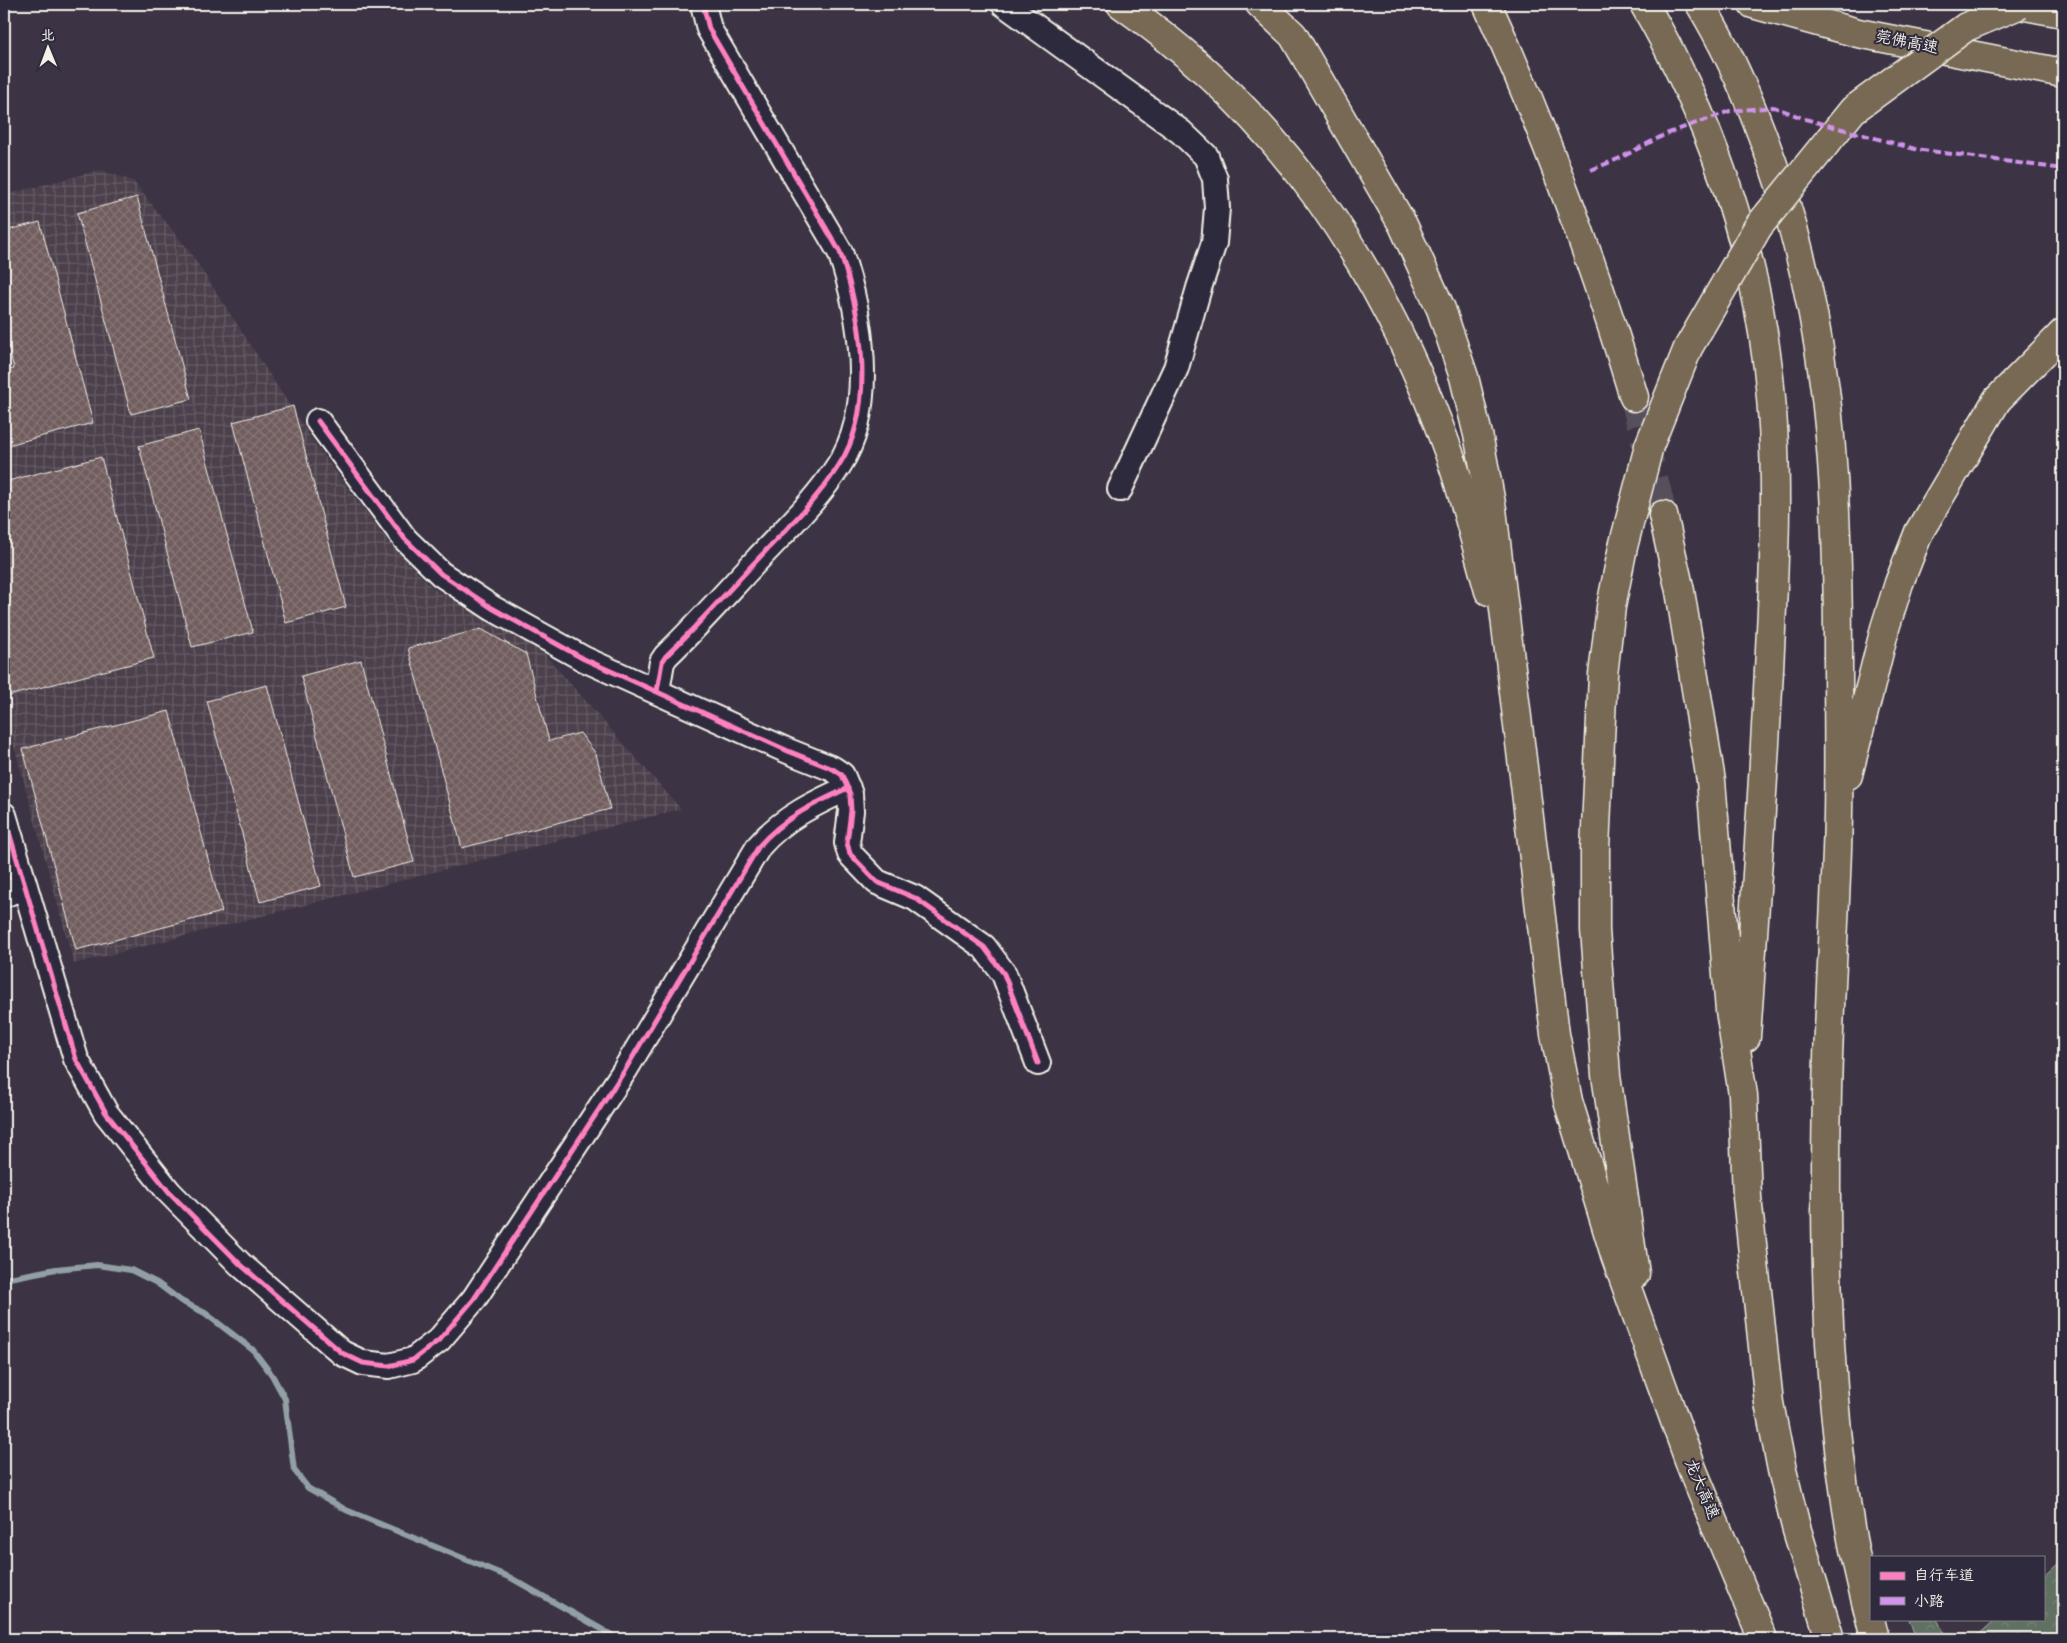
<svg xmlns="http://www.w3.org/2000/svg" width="2067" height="1643" font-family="Pangolin,'LXGW WenKai TC',sans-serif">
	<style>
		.industrial { fill: url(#industrial-grid) }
		.forest { fill: url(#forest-crowns); stroke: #aab0a6 }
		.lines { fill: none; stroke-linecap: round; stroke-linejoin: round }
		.stream { stroke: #92a0a5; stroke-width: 6 }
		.building { fill: url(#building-cross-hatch); stroke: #f4f1e8 }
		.motorway-tunnel { stroke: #58505d; stroke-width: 28; stroke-dasharray: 28 14; stroke-linecap: butt }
		.minor-casing { stroke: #f4f1e8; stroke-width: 28 }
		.motorway-casing { stroke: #f4f1e8; stroke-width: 31 }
		.minor { stroke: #2f2a3d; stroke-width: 24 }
		.motorway { stroke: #786954; stroke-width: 28 }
		.motorway-bridge-casing { stroke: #f4f1e8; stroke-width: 31; stroke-linecap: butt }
		.motorway-bridge { stroke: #786954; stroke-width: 28 }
		.quiet { stroke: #d193ec; stroke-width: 4; stroke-dasharray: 8 4; stroke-linecap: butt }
		.cycleway-casing { stroke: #2f2a3d; stroke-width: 8 }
		.cycleway { stroke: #ff80c0; stroke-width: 5 }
		.labels { text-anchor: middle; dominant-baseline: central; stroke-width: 4; stroke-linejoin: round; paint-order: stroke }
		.street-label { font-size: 16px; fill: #f4f1e8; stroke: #2f2a3d }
	</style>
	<defs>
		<pattern id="industrial-grid" width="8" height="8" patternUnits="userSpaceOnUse" patternTransform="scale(1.25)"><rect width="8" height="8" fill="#4c404c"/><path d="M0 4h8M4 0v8" fill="none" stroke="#665c66"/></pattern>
		<pattern id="forest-crowns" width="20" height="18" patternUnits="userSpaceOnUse" patternTransform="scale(1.25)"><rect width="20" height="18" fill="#616f64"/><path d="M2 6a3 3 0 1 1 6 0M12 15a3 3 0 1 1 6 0" fill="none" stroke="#78847a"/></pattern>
		<pattern id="building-cross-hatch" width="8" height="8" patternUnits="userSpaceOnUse" patternTransform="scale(1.25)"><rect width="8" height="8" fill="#715d5e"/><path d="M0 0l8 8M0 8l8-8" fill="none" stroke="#867575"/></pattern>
	</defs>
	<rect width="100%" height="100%" fill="#3c3444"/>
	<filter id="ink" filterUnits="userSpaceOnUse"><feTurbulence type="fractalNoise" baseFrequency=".02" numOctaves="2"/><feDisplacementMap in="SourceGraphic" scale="10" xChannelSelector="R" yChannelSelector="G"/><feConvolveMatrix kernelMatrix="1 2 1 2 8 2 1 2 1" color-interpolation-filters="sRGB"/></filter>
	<g filter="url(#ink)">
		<path class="industrial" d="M100,170L133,181L190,252L316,446L392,546L434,589L539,648L681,809L74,964L4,709V195Z"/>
		<path class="forest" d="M2063,1558V1639H1974L1996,1619H2043V1577Z
			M1909,1619H1937L1947,1639H1916Z"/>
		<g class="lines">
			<path class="stream" d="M4,1279L56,1269L97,1265L131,1270L157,1283L181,1301L205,1313L253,1350L272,1375L285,1399L294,1470L308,1488L346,1510L511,1578L619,1639"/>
		</g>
		<path class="building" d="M137,197L191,399L131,414L77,213Z
			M40,222L93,423L4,446V370L14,369L4,329V231Z
			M293,406L346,607L286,623L233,422Z
			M199,430L253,632L192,647L139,446Z
			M101,457L154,658L8,696L4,678V482Z
			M481,629L526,654L549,741L580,733L596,754L610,809L462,848L408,648Z
			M361,660L414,862L354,877L301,676Z
			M267,685L321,886L260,902L207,701Z
			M169,711L222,912L76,950L23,749Z"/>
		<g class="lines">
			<path class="motorway-tunnel" d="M1634,397L1663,515"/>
			<g class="minor-casing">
				<path id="minor" d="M1004,4L1181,132L1206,156L1215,179L1217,208L1214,243L1199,288L1176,368L1120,489
					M318,421L405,539L441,574L492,608L584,659L788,751L833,769L842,775L850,794L851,811L847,843L850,854L877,882L915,898L984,947L1004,974L1038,1063
					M657,691L662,662L666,656C698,625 727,592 757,560C785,530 817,500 839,465C877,407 861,313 840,252L709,29L703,4
					M4,815L76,1059L106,1113L169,1192L240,1264L342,1353L363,1363L389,1366L413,1360L439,1340L474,1299L625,1070L759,846C783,818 815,803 848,788
					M4,895L25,886"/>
			</g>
			<g class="motorway-casing">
				<path id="motorway" d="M1121,4C1283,117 1383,269 1449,453C1465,498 1476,545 1489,591
					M1260,4L1293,35L1403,225L1441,309L1464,377L1479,439L1492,509L1555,1034L1568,1101L1615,1255L1693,1471L1763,1639
					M1487,4C1546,133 1593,261 1634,397
					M1644,4C1708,114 1753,241 1768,368C1779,461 1775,556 1770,649C1764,779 1755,908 1746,1037
					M1700,4C1725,45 1744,87 1761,132C1828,304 1838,467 1838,649C1838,705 1839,760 1838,816C1836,908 1829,1000 1827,1092C1824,1239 1826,1388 1851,1533C1857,1569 1867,1604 1875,1639
					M1753,4L1858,33L2063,73
					M2014,4L2063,13
					M1663,515L1680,591L1711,781L1730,1011L1743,1095L1747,1197L1769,1403L1782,1470L1796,1527L1830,1639
					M1848,775L1885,628L1899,583L1919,532L1997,400L2063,333
					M1635,1274L1606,1075L1595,930V849L1603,675L1611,607L1623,547L1649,446"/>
			</g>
			<use href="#minor" class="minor"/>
			<use href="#motorway" class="motorway"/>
			<g class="motorway-bridge-casing">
				<path id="motorway-bridge" d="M1649,446L1688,348L1758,227L1853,110L1966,27L2021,4"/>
			</g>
			<use href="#motorway-bridge" class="motorway-bridge"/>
			<path class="quiet" d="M1591,170L1620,158L1666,134L1730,111L1774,107L1805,119L1915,149L2063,169"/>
			<g class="cycleway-casing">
				<path id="cycleway" d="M318,421L405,539L441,574L492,608L584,659L788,751L833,769L842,775L850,794L851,811L847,843L850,854L877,882L915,898L984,947L1004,974L1038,1063
					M657,691L662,662L666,656C698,625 727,592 757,560C785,530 817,500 839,465C877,407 861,313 840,252L709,29L703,4
					M4,815L76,1059L106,1113L169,1192L240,1264L342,1353L363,1363L389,1366L413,1360L439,1340L474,1299L625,1070L759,846C783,818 815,803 848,788"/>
			</g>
			<use href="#cycleway" class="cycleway"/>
		</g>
	</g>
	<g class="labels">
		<g class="street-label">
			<text transform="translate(1907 42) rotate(11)">莞佛高速</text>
			<text transform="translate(1702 1489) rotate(67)">龙大高速</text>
		</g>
	</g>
	<rect width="2067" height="1643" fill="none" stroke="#2f2a3d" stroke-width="20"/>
	<rect x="10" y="10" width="2047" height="1623" fill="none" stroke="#f4f1e8" stroke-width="2" filter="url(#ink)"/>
	<rect x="1870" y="1556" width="175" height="65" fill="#2f2a3d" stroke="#7e7a81"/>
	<rect x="1880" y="1572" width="25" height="8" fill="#ff80c0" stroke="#7e7a81"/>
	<text x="1914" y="1580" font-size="15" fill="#f4f1e8">自行车道</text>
	<rect x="1880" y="1597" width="25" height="8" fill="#d193ec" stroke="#7e7a81"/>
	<text x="1914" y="1606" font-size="15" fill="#f4f1e8">小路</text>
	<g transform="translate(48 48) rotate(359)" stroke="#2f2a3d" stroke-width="4" paint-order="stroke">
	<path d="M0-4L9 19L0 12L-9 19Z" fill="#f4f1e8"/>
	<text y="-8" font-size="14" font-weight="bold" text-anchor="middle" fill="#f4f1e8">北</text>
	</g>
</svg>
